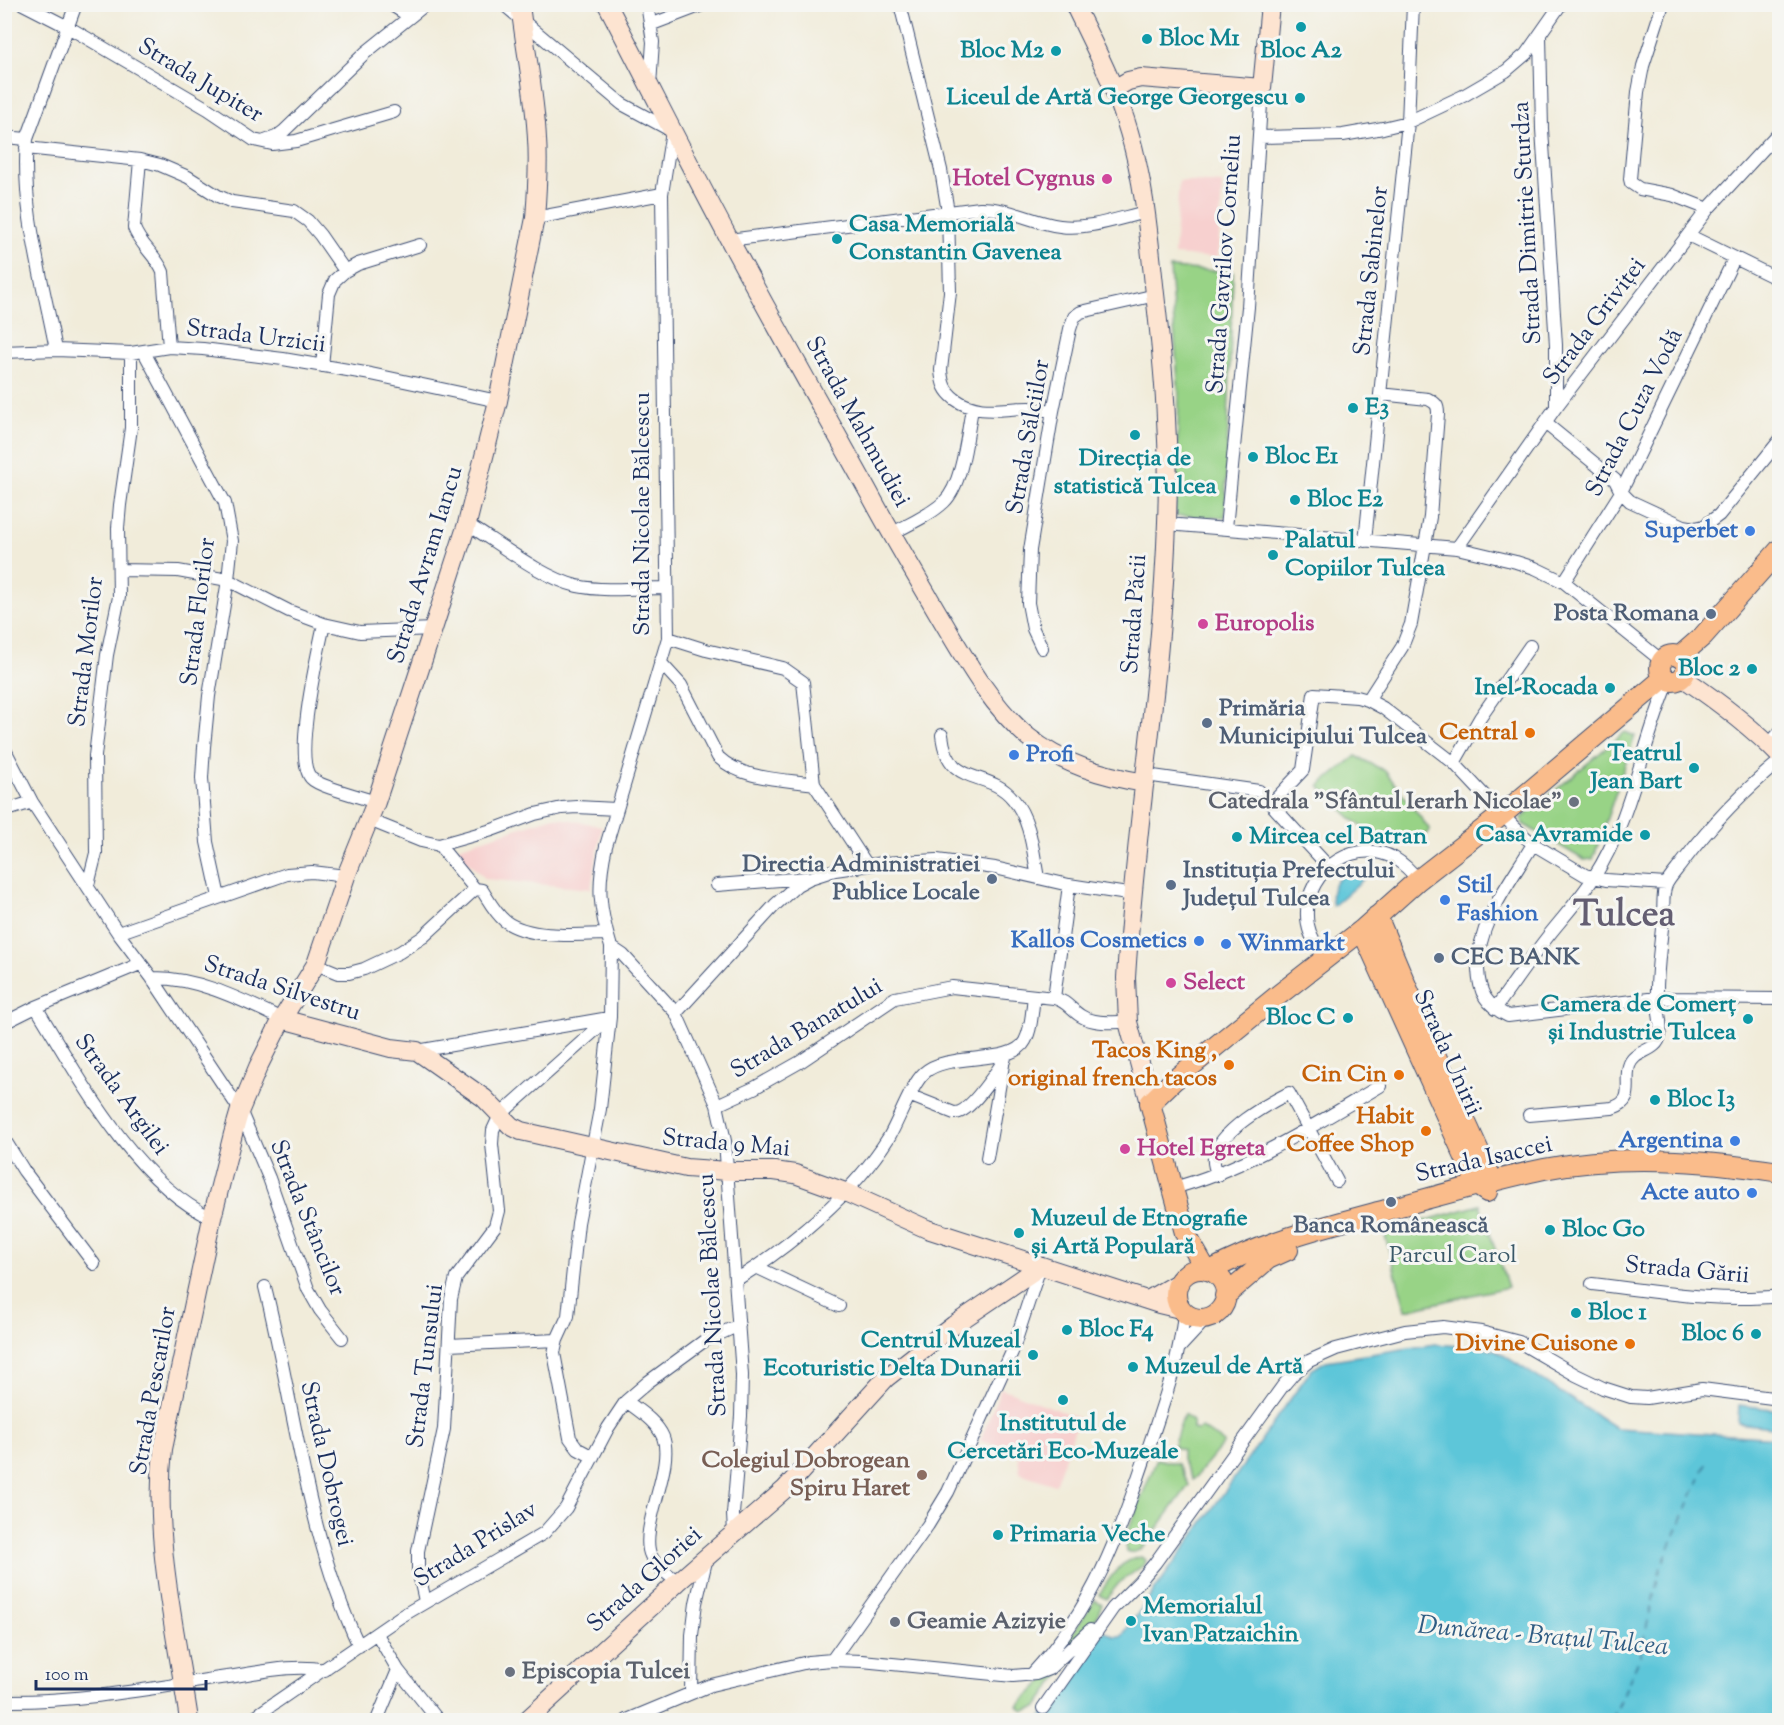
<svg xmlns="http://www.w3.org/2000/svg" width="1784" height="1725" font-family="'Sorts Mill Goudy',serif">
	<style>
		.built { fill: #f7d0cf }
		.green { fill: #98d386; stroke: #5a8172; stroke-width: 1.5 }
		.water { fill: #5dc6d9; stroke: #3c7a9c; stroke-width: 1.5 }
		.lines { fill: none; stroke-linecap: round; stroke-linejoin: round }
		.ferry { stroke: #2f5c83; stroke-width: 1.5; stroke-dasharray: 8 6; stroke-linecap: butt }
		.street-casing { stroke: #3b4b71; stroke-width: 14 }
		.secondary-casing { stroke: #3b4b71; stroke-width: 20 }
		.primary-casing { stroke: #3b4b71; stroke-width: 22 }
		.street { stroke: #fff; stroke-width: 12 }
		.secondary { stroke: #fde4d1; stroke-width: 18 }
		.primary { stroke: #fabc8b; stroke-width: 20 }
		.culture-dot { fill: #0f9aa8; stroke: #f6f6f2; stroke-width: 2 }
		.hotel-dot { fill: #d1479c; stroke: #f6f6f2; stroke-width: 2 }
		.shop-dot { fill: #3f7fe0; stroke: #f6f6f2; stroke-width: 2 }
		.service-dot { fill: #5c6f8a; stroke: #f6f6f2; stroke-width: 2 }
		.food-dot { fill: #e8710a; stroke: #f6f6f2; stroke-width: 2 }
		.worship-dot { fill: #6b7280; stroke: #f6f6f2; stroke-width: 2 }
		.education-dot { fill: #8d6e63; stroke: #f6f6f2; stroke-width: 2 }
		.labels { text-anchor: middle; dominant-baseline: central; stroke-width: 6; stroke-linejoin: round; paint-order: stroke }
		.culture-label { font-size: 24px; font-weight: bold; fill: #0d838f; stroke: #f6f6f2; text-anchor: start }
		.street-label { font-size: 24px; fill: #1b2f5e; stroke: #f6f6f2 }
		.hotel-label { font-size: 24px; font-weight: bold; fill: #b23c85; stroke: #f6f6f2; text-anchor: start }
		.shop-label { font-size: 24px; font-weight: bold; fill: #366cbe; stroke: #f6f6f2; text-anchor: end }
		.service-label { font-size: 24px; font-weight: bold; fill: #4e5e75; stroke: #f6f6f2; text-anchor: start }
		.food-label { font-size: 24px; font-weight: bold; fill: #c56008; stroke: #f6f6f2; text-anchor: end }
		.worship-label { font-size: 24px; font-weight: bold; fill: #5b616d; stroke: #f6f6f2; text-anchor: start }
		.park-label { font-size: 24px; fill: #3a5868; stroke: #f6f6f2 }
		.education-label { font-size: 24px; font-weight: bold; fill: #785e54; stroke: #f6f6f2; text-anchor: end }
		.water-label { font-size: 26px; font-style: italic; fill: #2f5c83; stroke: #f6f6f2 }
		.town-label { font-size: 36px; font-weight: bold; fill: #645e72; stroke: #f6f6f2 }
	</style>
	<rect width="100%" height="100%" fill="#f6f6f2"/>
	<filter id="ink" filterUnits="userSpaceOnUse"><feTurbulence type="fractalNoise" baseFrequency=".0167" numOctaves="2"/><feDisplacementMap in="SourceGraphic" scale="12" xChannelSelector="R" yChannelSelector="G"/><feConvolveMatrix kernelMatrix="1 2 1 2 8 2 1 2 1" color-interpolation-filters="sRGB"/></filter>
	<filter id="wash" filterUnits="userSpaceOnUse"><feTurbulence type="fractalNoise" baseFrequency=".008" numOctaves="4" result="noise"/><feDisplacementMap in="SourceGraphic" scale="24" xChannelSelector="R" yChannelSelector="G"/><feGaussianBlur stdDeviation="1.35" result="paint"/><feColorMatrix in="noise" values="0 0 0 0 0 0 0 0 0 0 0 0 0 0 0 0 0 1.4 0 .05"/><feComposite in="paint" operator="in"/></filter>
	<g filter="url(#wash)">
		<rect width="100%" height="100%" fill="#f1ecda"/>
		<path class="built" d="M1179,181L1222,184L1218,258L1174,255Z
			M554,817L602,826L591,889L486,879L458,853V847Z
			M1001,1388L1079,1418L1055,1485L1020,1473L1018,1456L1009,1452L1003,1444L997,1445L980,1441Z"/>
		<path class="green" d="M1170,268L1233,272L1225,517L1175,516L1179,397Z
			M1625,732L1635,736L1593,859L1584,860L1523,824L1522,818Z
			M1356,756L1385,771L1430,830L1419,841C1367,842 1353,820 1319,786Z
			M1480,1205L1508,1287L1406,1310L1384,1232Z
			M1184,1414L1192,1420L1193,1429L1198,1430L1202,1428L1224,1443L1193,1480L1182,1460V1450L1173,1446Z
			M1157,1459L1178,1464L1189,1485L1145,1545C1139,1551 1134,1554 1126,1551L1124,1540Z
			M1141,1557L1146,1560L1145,1564L1119,1583L1106,1599L1099,1595C1110,1578 1119,1560 1141,1557Z
			M1095,1600L1102,1604L1096,1618L1057,1656Z
			M1084,1641L1036,1708L1024,1711L1018,1706Z"/>
		<path class="water" d="M1353,872H1360L1367,876L1333,906C1328,889 1335,876 1353,872Z
			M1435,1344L1494,1349L1616,1428L1779,1438V1720H1040L1104,1631L1113,1636H1122L1311,1370L1326,1361Z
			M1739,1405L1779,1410V1428L1738,1423Z"/>
		<g class="lines">
			<path class="ferry" d="M1612,1720L1640,1656L1660,1569L1706,1464"/>
		</g>
	</g>
	<g filter="url(#ink)">
		<g class="lines">
			<g class="street-casing">
				<path id="street" d="M23,4L68,27L208,109L254,140L272,144L296,141L394,112
					M390,4L409,16
					M503,4L622,104L672,131L662,194L668,638L606,846C597,886 599,908 611,947L623,955L676,1013L717,1105L725,1141L742,1375L741,1416L733,1514L734,1533
					M647,4L653,42L650,85
					M900,4L941,170L948,212L950,292L941,370C942,384 945,391 955,399C978,416 1003,408 1029,408C1037,409 1045,410 1053,411
					M1663,4L1643,66L1638,92L1630,179L1631,183L1640,189L1672,195L1708,209
					M650,25L705,4
					M1540,36L1542,129L1556,345V407
					M4,137L27,139
					M1259,137L1343,135L1383,128L1408,122L1463,96L1506,71L1526,54L1561,4
					M265,141L276,137L284,131L365,53L426,4
					M26,148L140,160L160,165L188,177L218,196L232,202L294,211L308,221L320,235L345,271
					M140,160L134,228C140,245 156,255 163,272L169,347
					M535,218L662,194
					M1688,235L1780,280
					M729,240L980,208C1008,207 1033,223 1060,226C1088,230 1119,218 1146,212
					M56,350C43,280 21,211 27,139L76,4
					M4,352L56,350L131,353L169,347L203,349L283,359L371,374L498,401
					M144,352L225,503L232,541L228,580L209,696L204,747L202,778L207,842L219,897
					M322,366L329,294L335,280L345,271L358,264L420,245
					M1545,423L1615,480L1621,492L1630,501L1684,526L1695,528L1704,526L1719,515L1780,440
					M467,524C498,543 543,578 577,586C604,592 639,588 666,588
					M1167,524L1457,548L1516,562L1535,568L1564,582L1662,661
					M1226,528L1248,307L1262,88
					M891,534C909,524 929,516 944,502C963,484 967,434 972,409
					M1365,541L1408,122L1413,4
					M1457,548L1556,407L1688,235L1708,209L1780,131
					M119,570L178,571L228,580L289,611L324,624L360,632L433,629
					M1564,582L1621,492L1734,259
					M324,624C318,652 293,759 311,778C319,787 362,797 376,802
					M668,638L706,650L783,668L803,682L814,784L867,865
					M1042,648L1033,629L1028,603L1030,550L1053,411L1070,329L1074,317L1081,312L1156,295
					M660,662L681,685L718,757C742,780 783,779 814,784
					M1368,700L1402,647L1411,624L1430,517L1438,414C1438,405 1436,403 1428,399L1380,394
					M942,735C948,789 988,768 1013,799C1031,820 1033,852 1038,878
					M1769,744L1780,732
					M4,748L32,802L118,933L152,978L240,1110L269,1178L308,1289L320,1310L342,1338
					M1454,763L1480,718L1530,646
					M1146,775L1259,791L1328,866
					M1271,804L1303,770L1314,694L1357,697L1368,700L1383,708L1454,763L1515,828L1533,844L1585,875L1606,880L1666,884
					M4,811L32,802
					M369,820L421,841L439,845L475,889L482,890C489,901 495,913 505,921C529,939 577,935 607,934
					M1533,844C1510,883 1477,922 1478,969C1479,993 1486,1005 1508,1016L1657,998L1780,999
					M439,845L492,830L535,814L562,808L577,807L616,809
					M88,885L96,853L95,756L107,655L119,597L118,528L120,505L131,428V353
					M717,885L806,878
					M118,933L287,874L312,872L346,876
					M1325,957C1318,947 1310,937 1308,925C1299,878 1349,835 1394,858C1404,864 1411,871 1418,880
					M316,964L338,973H349L364,969L400,952L423,937L475,889
					M152,978C197,977 242,1000 282,1019
					M1054,998L1069,885
					M36,1007C79,1077 135,1183 212,1218
					M1495,1009C1513,984 1530,959 1549,935C1564,916 1581,898 1594,877C1632,818 1642,744 1669,681
					M676,1013L775,905L797,885L810,878L835,870L883,863L937,860L995,868L1069,885L1134,895
					M4,1023L36,1007L140,964
					M417,1051L609,1018
					M911,1096L954,1113C970,1114 994,1074 1004,1061L1006,1054
					M717,1105L754,1088L800,1062L895,998L952,987L1054,998C1067,1001 1071,1010 1081,1016C1094,1024 1113,1022 1128,1022
					M1529,1115L1612,1108C1636,1101 1624,1084 1629,1066C1634,1049 1657,1053 1660,1035C1662,1023 1658,1011 1657,999C1656,972 1661,944 1663,917C1664,907 1662,894 1666,885C1669,878 1677,870 1682,863C1711,825 1743,791 1780,761
					M4,1139L24,1171L94,1264
					M987,1158L1003,1065
					M1218,1175C1215,1169 1213,1164 1214,1157C1219,1131 1267,1104 1289,1093L1337,1181
					M1173,1188C1248,1168 1314,1125 1380,1086
					M756,1267L839,1306
					M736,1280C793,1244 853,1194 889,1137C899,1120 911,1085 924,1073C947,1051 1012,1066 1025,1041C1032,1028 1032,1010 1034,996
					M1592,1284C1653,1291 1718,1303 1780,1296
					M265,1287C295,1407 306,1533 359,1646
					M449,1345L557,1340
					M1180,1347L1206,1319
					M626,1401C639,1411 656,1421 663,1437C675,1467 638,1529 651,1556C656,1567 669,1575 678,1582
					M593,1457L578,1449L570,1438L554,1353L557,1340L568,1316L578,1223L600,1109L610,1017L611,947
					M425,1601L418,1570V1551L444,1429L451,1299L456,1278L495,1226L499,1211L492,1144L493,1130L500,1115L610,1017
					M377,1634L398,1670L438,1720
					M832,1660L928,1525L948,1492L1012,1352L1040,1267
					M1032,1674C1097,1605 1121,1528 1151,1440C1165,1398 1180,1357 1184,1313
					M691,1692L692,1635L696,1603L707,1557
					M4,1701C77,1702 148,1689 220,1678C254,1674 292,1663 325,1670
					M1043,1708L1113,1608L1139,1582L1155,1563L1282,1387L1293,1374L1309,1361L1336,1349L1405,1331L1443,1327L1481,1332L1519,1342L1576,1375L1603,1388L1631,1397L1647,1398L1702,1389L1780,1399
					M250,1720L400,1617L544,1533L566,1508L608,1428L626,1401L648,1382L704,1341L739,1325
					M377,1720L398,1670
					M627,1720L711,1685L808,1662L832,1660L862,1661L1013,1676L1036,1674L1049,1669L1090,1630"/>
			</g>
			<g class="secondary-casing">
				<path id="secondary" d="M607,4C648,82 687,161 729,239C776,327 825,413 873,500C894,539 917,577 939,615C964,657 990,705 1028,737C1061,764 1103,776 1145,783
					M1074,4C1094,46 1116,87 1129,132C1145,185 1149,239 1155,294C1164,372 1170,443 1167,522C1162,675 1135,825 1126,978L1128,1022L1150,1103
					M1114,89L1128,81L1141,78L1262,88L1270,4
					M1682,677C1716,700 1751,726 1780,756
					M282,1019L391,1048L417,1051L484,1098L511,1126L521,1131L686,1168L728,1171H774L795,1174L845,1192L927,1229L1159,1304L1180,1309
					M1148,1300L1179,1282
					M189,1720C176,1631 153,1541 163,1449L212,1218L233,1134L240,1110L258,1067L282,1019L316,964L346,876L376,802L433,629L467,524L498,401L535,218C537,192 539,165 537,139C535,94 525,49 520,4
					M527,1720L678,1582L785,1489L886,1378L954,1325L1041,1266"/>
			</g>
			<g class="primary-casing">
				<path id="primary" d="M1660 668a13 13 0 1 1 26 0a13 13 0 1 1-26 0Z
					M1679,657L1703,636L1780,549
					M1377,916L1434,1052L1493,1182
					M1362,930L1478,1186L1487,1192
					M1176 1294a25 25 0 1 1 50 0a25 25 0 1 1-50 0Z
					M1206,1270L1185,1233L1150,1103L1173,1081L1276,997L1362,930L1418,880L1503,814L1664,678
					M1210,1271C1265,1241 1326,1226 1386,1210C1438,1196 1491,1180 1544,1169C1622,1154 1702,1160 1780,1172
					M1225,1296L1268,1259L1288,1250"/>
			</g>
			<use href="#street" class="street"/>
			<use href="#secondary" class="secondary"/>
			<use href="#primary" class="primary"/>
		</g>
	</g>
	<g class="culture-dot">
		<circle cx="1301" cy="27" r="6"/>
		<circle cx="1147" cy="39" r="6"/>
		<circle cx="1056" cy="51" r="6"/>
		<circle cx="1300" cy="98" r="6"/>
		<circle cx="837" cy="239" r="6"/>
		<circle cx="1353" cy="408" r="6"/>
		<circle cx="1135" cy="435" r="6"/>
		<circle cx="1253" cy="457" r="6"/>
		<circle cx="1295" cy="500" r="6"/>
		<circle cx="1273" cy="555" r="6"/>
		<circle cx="1752" cy="669" r="6"/>
		<circle cx="1610" cy="688" r="6"/>
		<circle cx="1694" cy="768" r="6"/>
		<circle cx="1645" cy="835" r="6"/>
		<circle cx="1237" cy="837" r="6"/>
		<circle cx="1348" cy="1018" r="6"/>
		<circle cx="1748" cy="1019" r="6"/>
		<circle cx="1655" cy="1100" r="6"/>
		<circle cx="1550" cy="1230" r="6"/>
		<circle cx="1019" cy="1233" r="6"/>
		<circle cx="1576" cy="1313" r="6"/>
		<circle cx="1067" cy="1330" r="6"/>
		<circle cx="1756" cy="1334" r="6"/>
		<circle cx="1033" cy="1355" r="6"/>
		<circle cx="1133" cy="1367" r="6"/>
		<circle cx="1063" cy="1400" r="6"/>
		<circle cx="998" cy="1535" r="6"/>
		<circle cx="1131" cy="1621" r="6"/>
	</g>
	<g class="hotel-dot">
		<circle cx="1107" cy="179" r="6"/>
		<circle cx="1203" cy="624" r="6"/>
		<circle cx="1171" cy="983" r="6"/>
		<circle cx="1125" cy="1149" r="6"/>
	</g>
	<g class="shop-dot">
		<circle cx="1750" cy="531" r="6"/>
		<circle cx="1014" cy="755" r="6"/>
		<circle cx="1445" cy="900" r="6"/>
		<circle cx="1199" cy="941" r="6"/>
		<circle cx="1226" cy="944" r="6"/>
		<circle cx="1735" cy="1141" r="6"/>
		<circle cx="1752" cy="1193" r="6"/>
	</g>
	<g class="service-dot">
		<circle cx="1711" cy="614" r="6"/>
		<circle cx="1207" cy="723" r="6"/>
		<circle cx="992" cy="879" r="6"/>
		<circle cx="1171" cy="885" r="6"/>
		<circle cx="1439" cy="958" r="6"/>
		<circle cx="1391" cy="1202" r="6"/>
	</g>
	<g class="food-dot">
		<circle cx="1530" cy="733" r="6"/>
		<circle cx="1229" cy="1065" r="6"/>
		<circle cx="1399" cy="1075" r="6"/>
		<circle cx="1426" cy="1131" r="6"/>
		<circle cx="1630" cy="1344" r="6"/>
	</g>
	<g class="worship-dot">
		<circle cx="1574" cy="802" r="6"/>
		<circle cx="895" cy="1622" r="6"/>
		<circle cx="510" cy="1672" r="6"/>
	</g>
	<circle class="education-dot" cx="922" cy="1475" r="6"/>
	<g class="labels">
		<g class="culture-label">
			<text x="1159" y="39">Bloc M1</text>
			<text x="1044" y="51" text-anchor="end">Bloc M2</text>
			<text x="1301" y="51" text-anchor="middle">Bloc A2</text>
			<text x="1288" y="98" text-anchor="end">Liceul de Artă George Georgescu</text>
			<text x="849" y="225">Casa Memorială<tspan x="849" dy="28">Constantin Gavenea</tspan></text>
			<text x="1365" y="408">E3</text>
			<text x="1265" y="457">Bloc E1</text>
			<text x="1135" y="459" text-anchor="middle">Direcția de<tspan x="1135" dy="28">statistică Tulcea</tspan></text>
			<text x="1307" y="500">Bloc E2</text>
			<text x="1285" y="541">Palatul<tspan x="1285" dy="28">Copiilor Tulcea</tspan></text>
			<text x="1740" y="669" text-anchor="end">Bloc 2</text>
			<text x="1598" y="688" text-anchor="end">Inel-Rocada</text>
			<text x="1682" y="754" text-anchor="end">Teatrul<tspan x="1682" dy="28">Jean Bart</tspan></text>
			<text x="1633" y="835" text-anchor="end">Casa Avramide</text>
			<text x="1249" y="837">Mircea cel Batran</text>
			<text x="1736" y="1005" text-anchor="end">Camera de Comerț<tspan x="1736" dy="28">și Industrie Tulcea</tspan></text>
			<text x="1336" y="1018" text-anchor="end">Bloc C</text>
			<text x="1667" y="1100">Bloc I3</text>
			<text x="1031" y="1219">Muzeul de Etnografie<tspan x="1031" dy="28">și Artă Populară</tspan></text>
			<text x="1562" y="1230">Bloc G0</text>
			<text x="1588" y="1313">Bloc 1</text>
			<text x="1079" y="1330">Bloc F4</text>
			<text x="1744" y="1334" text-anchor="end">Bloc 6</text>
			<text x="1021" y="1341" text-anchor="end">Centrul Muzeal<tspan x="1021" dy="28">Ecoturistic Delta Dunarii</tspan></text>
			<text x="1145" y="1367">Muzeul de Artă</text>
			<text x="1063" y="1424" text-anchor="middle">Institutul de<tspan x="1063" dy="28">Cercetări Eco-Muzeale</tspan></text>
			<text x="1010" y="1535">Primaria Veche</text>
			<text x="1143" y="1607">Memorialul<tspan x="1143" dy="28">Ivan Patzaichin</tspan></text>
		</g>
		<g class="street-label">
			<text transform="translate(200 81) rotate(31)">Strada Jupiter</text>
			<text transform="translate(1528 223) rotate(-93)">Strada Dimitrie Sturdza</text>
			<text transform="translate(1225 264) rotate(-86)">Strada Gavrilov Corneliu</text>
			<text transform="translate(1372 271) rotate(-84)">Strada Sabinelor</text>
			<text transform="translate(1595 322) rotate(-53)">Strada Griviței</text>
			<text transform="translate(256 337) rotate(7)">Strada Urzicii</text>
			<text transform="translate(1635 413) rotate(-63)">Strada Cuza Vodă</text>
			<text transform="translate(857 422) rotate(61)">Strada Mahmudiei</text>
			<text transform="translate(1029 437) rotate(-80)">Strada Sălciilor</text>
			<text transform="translate(643 514) rotate(-90)">Strada Nicolae Bălcescu</text>
			<text transform="translate(426 565) rotate(-73)">Strada Avram Iancu</text>
			<text transform="translate(199 612) rotate(-83)">Strada Florilor</text>
			<text transform="translate(1135 614) rotate(-86)">Strada Păcii</text>
			<text transform="translate(87 652) rotate(-83)">Strada Morilor</text>
			<text transform="translate(282 989) rotate(18)">Strada Silvestru</text>
			<text transform="translate(807 1029) rotate(-31)">Strada Banatului</text>
			<text transform="translate(1447 1053) rotate(66)">Strada Unirii</text>
			<text transform="translate(121 1095) rotate(54)">Strada Argilei</text>
			<text transform="translate(726 1144) rotate(5)">Strada 9 Mai</text>
			<text transform="translate(1484 1160) rotate(-13)">Strada Isaccei</text>
			<text transform="translate(307 1218) rotate(68)">Strada Stâncilor</text>
			<text transform="translate(1687 1271) rotate(5)">Strada Gării</text>
			<text transform="translate(713 1295) rotate(-93)">Strada Nicolae Bălcescu</text>
			<text transform="translate(426 1366) rotate(-83)">Strada Tunsului</text>
			<text transform="translate(154 1391) rotate(-80)">Strada Pescarilor</text>
			<text transform="translate(326 1464) rotate(77)">Strada Dobrogei</text>
			<text transform="translate(476 1545) rotate(-32)">Strada Prislav</text>
			<text transform="translate(645 1580) rotate(-42)">Strada Gloriei</text>
		</g>
		<g class="hotel-label">
			<text x="1095" y="179" text-anchor="end">Hotel Cygnus</text>
			<text x="1215" y="624">Europolis</text>
			<text x="1183" y="983">Select</text>
			<text x="1137" y="1149">Hotel Egreta</text>
		</g>
		<g class="shop-label">
			<text x="1738" y="531">Superbet</text>
			<text x="1026" y="755" text-anchor="start">Profi</text>
			<text x="1457" y="886" text-anchor="start">Stil<tspan x="1457" dy="28">Fashion</tspan></text>
			<text x="1187" y="941">Kallos Cosmetics</text>
			<text x="1238" y="944" text-anchor="start">Winmarkt</text>
			<text x="1723" y="1141">Argentina</text>
			<text x="1740" y="1193">Acte auto</text>
		</g>
		<g class="service-label">
			<text x="1699" y="614" text-anchor="end">Posta Romana</text>
			<text x="1219" y="709">Primăria<tspan x="1219" dy="28">Municipiului Tulcea</tspan></text>
			<text x="980" y="865" text-anchor="end">Directia Administratiei<tspan x="980" dy="28">Publice Locale</tspan></text>
			<text x="1183" y="871">Instituția Prefectului<tspan x="1183" dy="28">Județul Tulcea</tspan></text>
			<text x="1451" y="958">CEC BANK</text>
			<text x="1391" y="1226" text-anchor="middle">Banca Românească</text>
		</g>
		<g class="food-label">
			<text x="1518" y="733">Central</text>
			<text x="1217" y="1051">Tacos King ,<tspan x="1217" dy="28">original french tacos</tspan></text>
			<text x="1387" y="1075">Cin Cin</text>
			<text x="1414" y="1117">Habit<tspan x="1414" dy="28">Coffee Shop</tspan></text>
			<text x="1618" y="1344">Divine Cuisone</text>
		</g>
		<g class="worship-label">
			<text x="1562" y="802" text-anchor="end">Catedrala "Sfântul Ierarh Nicolae"</text>
			<text x="907" y="1622">Geamie Azizyie</text>
			<text x="522" y="1672">Episcopia Tulcei</text>
		</g>
		<g class="park-label">
			<text x="1453" y="1256">Parcul Carol</text>
		</g>
		<g class="education-label">
			<text x="910" y="1461">Colegiul Dobrogean<tspan x="910" dy="28">Spiru Haret</tspan></text>
		</g>
		<g class="water-label">
			<text transform="translate(1543 1637) rotate(5)">Dunărea - Brațul Tulcea</text>
		</g>
		<g class="town-label">
			<text x="1624" y="916">Tulcea</text>
		</g>
	</g>
	<rect width="1784" height="1725" fill="none" stroke="#f6f6f2" stroke-width="24"/>
	<path d="M36 1680v9h170v-9" fill="none" stroke="#1b2f5e" stroke-width="3"/>
	<text x="45" y="1680" font-size="18" fill="#1b2f5e" stroke="#f6f6f2" stroke-width="4.5" paint-order="stroke">100 m</text>
</svg>
